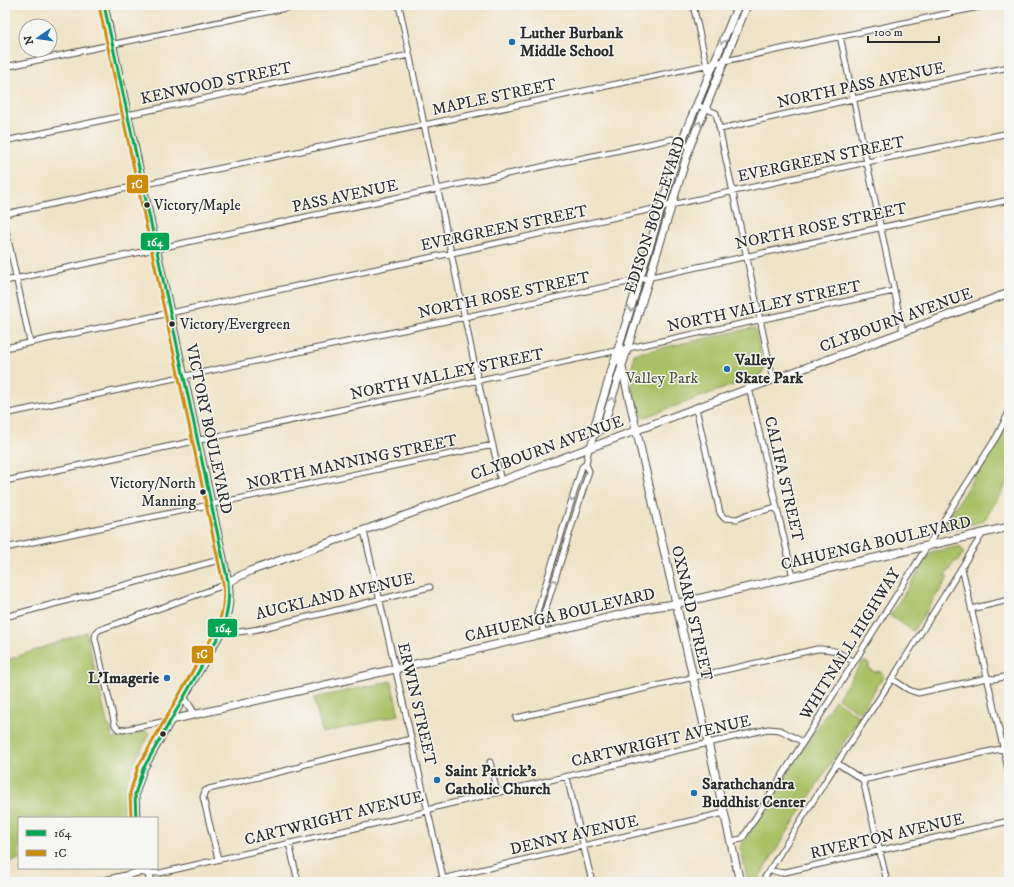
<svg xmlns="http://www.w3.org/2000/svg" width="1014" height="887" font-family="'IM FELL DW Pica',serif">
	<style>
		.green { fill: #aac166; stroke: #6a7648 }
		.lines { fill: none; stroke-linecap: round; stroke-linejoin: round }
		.minor-casing { stroke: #484742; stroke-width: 7 }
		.tertiary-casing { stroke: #484742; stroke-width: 8 }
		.secondary-casing { stroke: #484742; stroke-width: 9 }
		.minor { stroke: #fff; stroke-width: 5 }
		.tertiary { stroke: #fff; stroke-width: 6 }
		.secondary { stroke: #fff; stroke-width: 7 }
		.bus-1-casing { stroke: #f6f6f2; stroke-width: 6 }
		.bus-2-casing { stroke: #f6f6f2; stroke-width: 6 }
		.bus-1 { stroke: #00a651; stroke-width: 3 }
		.bus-2 { stroke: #ce8d09; stroke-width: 3 }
		.oneway { stroke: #a0a0a0 }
		.poi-dot { fill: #1f6fb2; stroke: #f6f6f2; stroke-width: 1.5 }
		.bus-dot { fill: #2b2b2b; stroke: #f6f6f2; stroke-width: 1.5 }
		.labels { text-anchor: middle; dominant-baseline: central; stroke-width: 3; stroke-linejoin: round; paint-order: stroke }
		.bus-label { font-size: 15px; fill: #2b2b2b; stroke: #f6f6f2; text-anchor: start }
		.poi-label { font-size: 16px; font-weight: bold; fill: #2b2b2b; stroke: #f6f6f2; text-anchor: start }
		.street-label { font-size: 16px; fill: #2b2b2b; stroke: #f6f6f2 }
		.park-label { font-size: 16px; fill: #51583d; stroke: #f6f6f2 }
		.line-badge { stroke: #f6f6f2; stroke-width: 1.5 }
		.badge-label { font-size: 11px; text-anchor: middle; font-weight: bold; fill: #fff }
	</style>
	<rect width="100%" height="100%" fill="#f6f6f2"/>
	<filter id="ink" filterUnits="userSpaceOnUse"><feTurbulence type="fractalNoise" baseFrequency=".025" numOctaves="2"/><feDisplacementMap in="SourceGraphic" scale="8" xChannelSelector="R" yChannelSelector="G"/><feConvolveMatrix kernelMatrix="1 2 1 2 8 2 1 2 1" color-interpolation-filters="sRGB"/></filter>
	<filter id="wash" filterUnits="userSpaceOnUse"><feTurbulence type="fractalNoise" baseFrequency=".012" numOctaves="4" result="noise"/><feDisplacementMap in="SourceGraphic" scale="16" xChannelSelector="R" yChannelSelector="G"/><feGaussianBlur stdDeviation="0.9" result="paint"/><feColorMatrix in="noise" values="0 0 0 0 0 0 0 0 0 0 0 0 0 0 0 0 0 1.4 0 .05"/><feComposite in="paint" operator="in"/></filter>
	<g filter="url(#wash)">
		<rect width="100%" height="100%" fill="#eee3c6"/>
		<path class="green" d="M752,328L755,329L764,370L761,375L645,417L639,415C629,398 631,372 634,354Z
			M1009,421V480L984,521L947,531L945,527L946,522Z
			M960,546L964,553L957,562L955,561L945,576L948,578L913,631L890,616L931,552Z
			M86,632L107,723L110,727L113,739L146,731L149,733V736C132,766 122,781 124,818H19V860L5,863V661Z
			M862,662H866L869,664V669L875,672L880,671L883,674V677L860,713L838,698Z
			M391,681L399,715L322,733L314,698Z
			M835,700L860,717L756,882H748L740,847Z"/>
	</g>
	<g filter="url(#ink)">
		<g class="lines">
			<g class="minor-casing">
				<path id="minor" d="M399,5L478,381L501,481
					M693,5L709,75
					M840,36L903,332
					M5,67L300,5
					M697,105L716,113L773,380
					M720,129L853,99L1009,67
					M5,141L409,55
					M5,214L988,5
					M5,225L30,342
					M5,281L672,139L690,146
					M5,348L452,253L867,162L1009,133
					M749,388L793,577
					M696,408L720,513L724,518L737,519L746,515L777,507
					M5,414L465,317L1009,200
					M5,481L233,433L894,291
					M364,531L444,882
					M5,548L493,445
					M962,568L1009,773
					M971,609L1009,600
					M5,617L223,559
					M540,618L544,614L589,471L586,464
					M221,632C247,634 274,625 299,619C343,609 386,598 430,587
					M544,633L540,618L537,612L582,467L586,464L589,448L595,434
					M892,679L909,690L918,693L987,678L994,679L1009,676
					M516,718L817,649C834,648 840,653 854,662
					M171,720L123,730L118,729L115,725L95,638L96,633L99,630L219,587L228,582
					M490,762L497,793
					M837,763L863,780L1009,747
					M567,777L592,882
					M863,780L887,882
					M731,841L742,839L997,436L1009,412
					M289,843L298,882
					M218,859L203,797L205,791L209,789L300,767L302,765L411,739
					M771,870L781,873L1009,821
					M148,873H160L421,813L436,807L768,729L780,730L803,742
					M429,882L724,813
					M762,882L837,763L892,679L983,533"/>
			</g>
			<g class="tertiary-casing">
				<path id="tertiary" d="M98,882L140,872L148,873"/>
			</g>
			<g class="secondary-casing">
				<path id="secondary" d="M104,5L228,582C231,600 228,616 221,632L143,769L135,794L136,818
					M618,350L740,882
					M595,434L603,427L690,146L747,5
					M595,434V425L681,143L738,5
					M228,582L250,571L493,484L696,408L1009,293
					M184,698L194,714
					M171,720L395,669L653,607L675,604L1009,527
					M147,868L151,882"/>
			</g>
			<use href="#minor" class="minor"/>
			<use href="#tertiary" class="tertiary"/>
			<use href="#secondary" class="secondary"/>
			<g class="bus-1-casing">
				<path id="bus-1" d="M104,5L228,582C230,600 228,615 221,632L143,769L135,794L136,818"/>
			</g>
			<g class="bus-2-casing">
				<path id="bus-2" d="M99,6L223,583C225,599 223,614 216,630L138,767L130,793L131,818"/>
			</g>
			<use href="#bus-1" class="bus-1"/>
			<use href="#bus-2" class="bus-2"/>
		</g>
		<defs><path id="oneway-chevron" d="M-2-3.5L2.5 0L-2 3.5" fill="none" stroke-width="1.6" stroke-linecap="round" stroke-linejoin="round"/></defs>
		<g class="oneway">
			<use href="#oneway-chevron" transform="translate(722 41) rotate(112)"/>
			<use href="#oneway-chevron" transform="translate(699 124) rotate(-68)"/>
			<use href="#oneway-chevron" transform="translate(631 309) rotate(107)"/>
			<use href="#oneway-chevron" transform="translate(612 400) rotate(-73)"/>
			<use href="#oneway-chevron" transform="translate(572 499) rotate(107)"/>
			<use href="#oneway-chevron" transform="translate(554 582) rotate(-73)"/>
		</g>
	</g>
	<g class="poi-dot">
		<circle cx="512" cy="42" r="4"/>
		<circle cx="727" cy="369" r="4"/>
		<circle cx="167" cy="678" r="4"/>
		<circle cx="437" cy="780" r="4"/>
		<circle cx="694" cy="793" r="4"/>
	</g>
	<g class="bus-dot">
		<circle cx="147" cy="205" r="3.5"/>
		<circle cx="172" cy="324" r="3.5"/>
		<circle cx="203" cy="492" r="3.5"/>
		<circle cx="163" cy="734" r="3.5"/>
	</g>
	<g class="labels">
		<g class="bus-label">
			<text x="154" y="205">Victory/Maple</text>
			<text x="180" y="324">Victory/Evergreen</text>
			<text x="196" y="483" text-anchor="end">Victory/North<tspan x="196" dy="18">Manning</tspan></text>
		</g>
		<g class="poi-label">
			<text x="520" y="33">Luther Burbank<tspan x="520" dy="18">Middle School</tspan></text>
			<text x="735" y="360">Valley<tspan x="735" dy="18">Skate Park</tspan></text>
			<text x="159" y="678" text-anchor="end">L'Imagerie</text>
			<text x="445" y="771">Saint Patrick's<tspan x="445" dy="18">Catholic Church</tspan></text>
			<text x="702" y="784">Sarathchandra<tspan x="702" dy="18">Buddhist Center</tspan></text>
		</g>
		<g class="street-label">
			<text transform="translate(216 83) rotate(-12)">KENWOOD STREET</text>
			<text transform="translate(861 85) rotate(-12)">NORTH PASS AVENUE</text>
			<text transform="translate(494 97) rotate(-12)">MAPLE STREET</text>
			<text transform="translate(821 159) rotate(-12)">EVERGREEN STREET</text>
			<text transform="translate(345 196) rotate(-12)">PASS AVENUE</text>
			<text transform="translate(655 215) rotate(-72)">EDISON BOULEVARD</text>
			<text transform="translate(821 226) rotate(-12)">NORTH ROSE STREET</text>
			<text transform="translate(504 228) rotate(-12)">EVERGREEN STREET</text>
			<text transform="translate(504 295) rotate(-12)">NORTH ROSE STREET</text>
			<text transform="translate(764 306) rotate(-12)">NORTH VALLEY STREET</text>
			<text transform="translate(896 320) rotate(-20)">CLYBOURN AVENUE</text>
			<text transform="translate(447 374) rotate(-12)">NORTH VALLEY STREET</text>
			<text transform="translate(209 429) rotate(78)">VICTORY BOULEVARD</text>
			<text transform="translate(547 448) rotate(-20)">CLYBOURN AVENUE</text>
			<text transform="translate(352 462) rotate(-12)">NORTH MANNING STREET</text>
			<text transform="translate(784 479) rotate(77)">CALIFA STREET</text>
			<text transform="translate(876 543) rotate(-13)">CAHUENGA BOULEVARD</text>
			<text transform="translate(335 596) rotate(-13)">AUCKLAND AVENUE</text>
			<text transform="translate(692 613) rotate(77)">OXNARD STREET</text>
			<text transform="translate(560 615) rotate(-13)">CAHUENGA BOULEVARD</text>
			<text transform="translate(850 644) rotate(-58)">WHITNALL HIGHWAY</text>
			<text transform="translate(417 704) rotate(77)">ERWIN STREET</text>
			<text transform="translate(661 741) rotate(-13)">CARTWRIGHT AVENUE</text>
			<text transform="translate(334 818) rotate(-14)">CARTWRIGHT AVENUE</text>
			<text transform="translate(574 835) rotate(-13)">DENNY AVENUE</text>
			<text transform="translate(887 836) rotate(-13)">RIVERTON AVENUE</text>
		</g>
		<g class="park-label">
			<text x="662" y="378">Valley Park</text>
		</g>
	</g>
	<g class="line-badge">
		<rect x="126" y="174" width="23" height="20" rx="4" fill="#ce8d09"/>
		<rect x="140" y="232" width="30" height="19" rx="4" fill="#00a651"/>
		<rect x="207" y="618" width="31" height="20" rx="4" fill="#00a651"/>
		<rect x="191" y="645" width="23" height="19" rx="4" fill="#ce8d09"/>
	</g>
	<g class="badge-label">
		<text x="137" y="188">1C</text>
		<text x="155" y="246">164</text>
		<text x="223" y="632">164</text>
		<text x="202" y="658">1C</text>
	</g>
	<rect width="1014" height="887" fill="none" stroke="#f6f6f2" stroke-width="20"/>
	<rect x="18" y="817" width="140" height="52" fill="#f6f6f2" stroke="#a5a5a2"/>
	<rect x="26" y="830" width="20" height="6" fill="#00a651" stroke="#a5a5a2"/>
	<text x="54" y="837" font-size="12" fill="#2b2b2b">164</text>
	<rect x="26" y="850" width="20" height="6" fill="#ce8d09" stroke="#a5a5a2"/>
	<text x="54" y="857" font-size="12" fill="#2b2b2b">1C</text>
	<g transform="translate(38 38) rotate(257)"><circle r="19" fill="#f6f6f2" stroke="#a5a5a2"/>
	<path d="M0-3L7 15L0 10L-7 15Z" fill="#1f6fb2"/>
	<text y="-6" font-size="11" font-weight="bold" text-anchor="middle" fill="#2b2b2b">N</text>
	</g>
	<path d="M868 36v6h71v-6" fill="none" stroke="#2b2b2b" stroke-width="2"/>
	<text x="874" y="36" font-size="12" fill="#2b2b2b" stroke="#f6f6f2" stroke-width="3" paint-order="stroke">100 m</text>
</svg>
